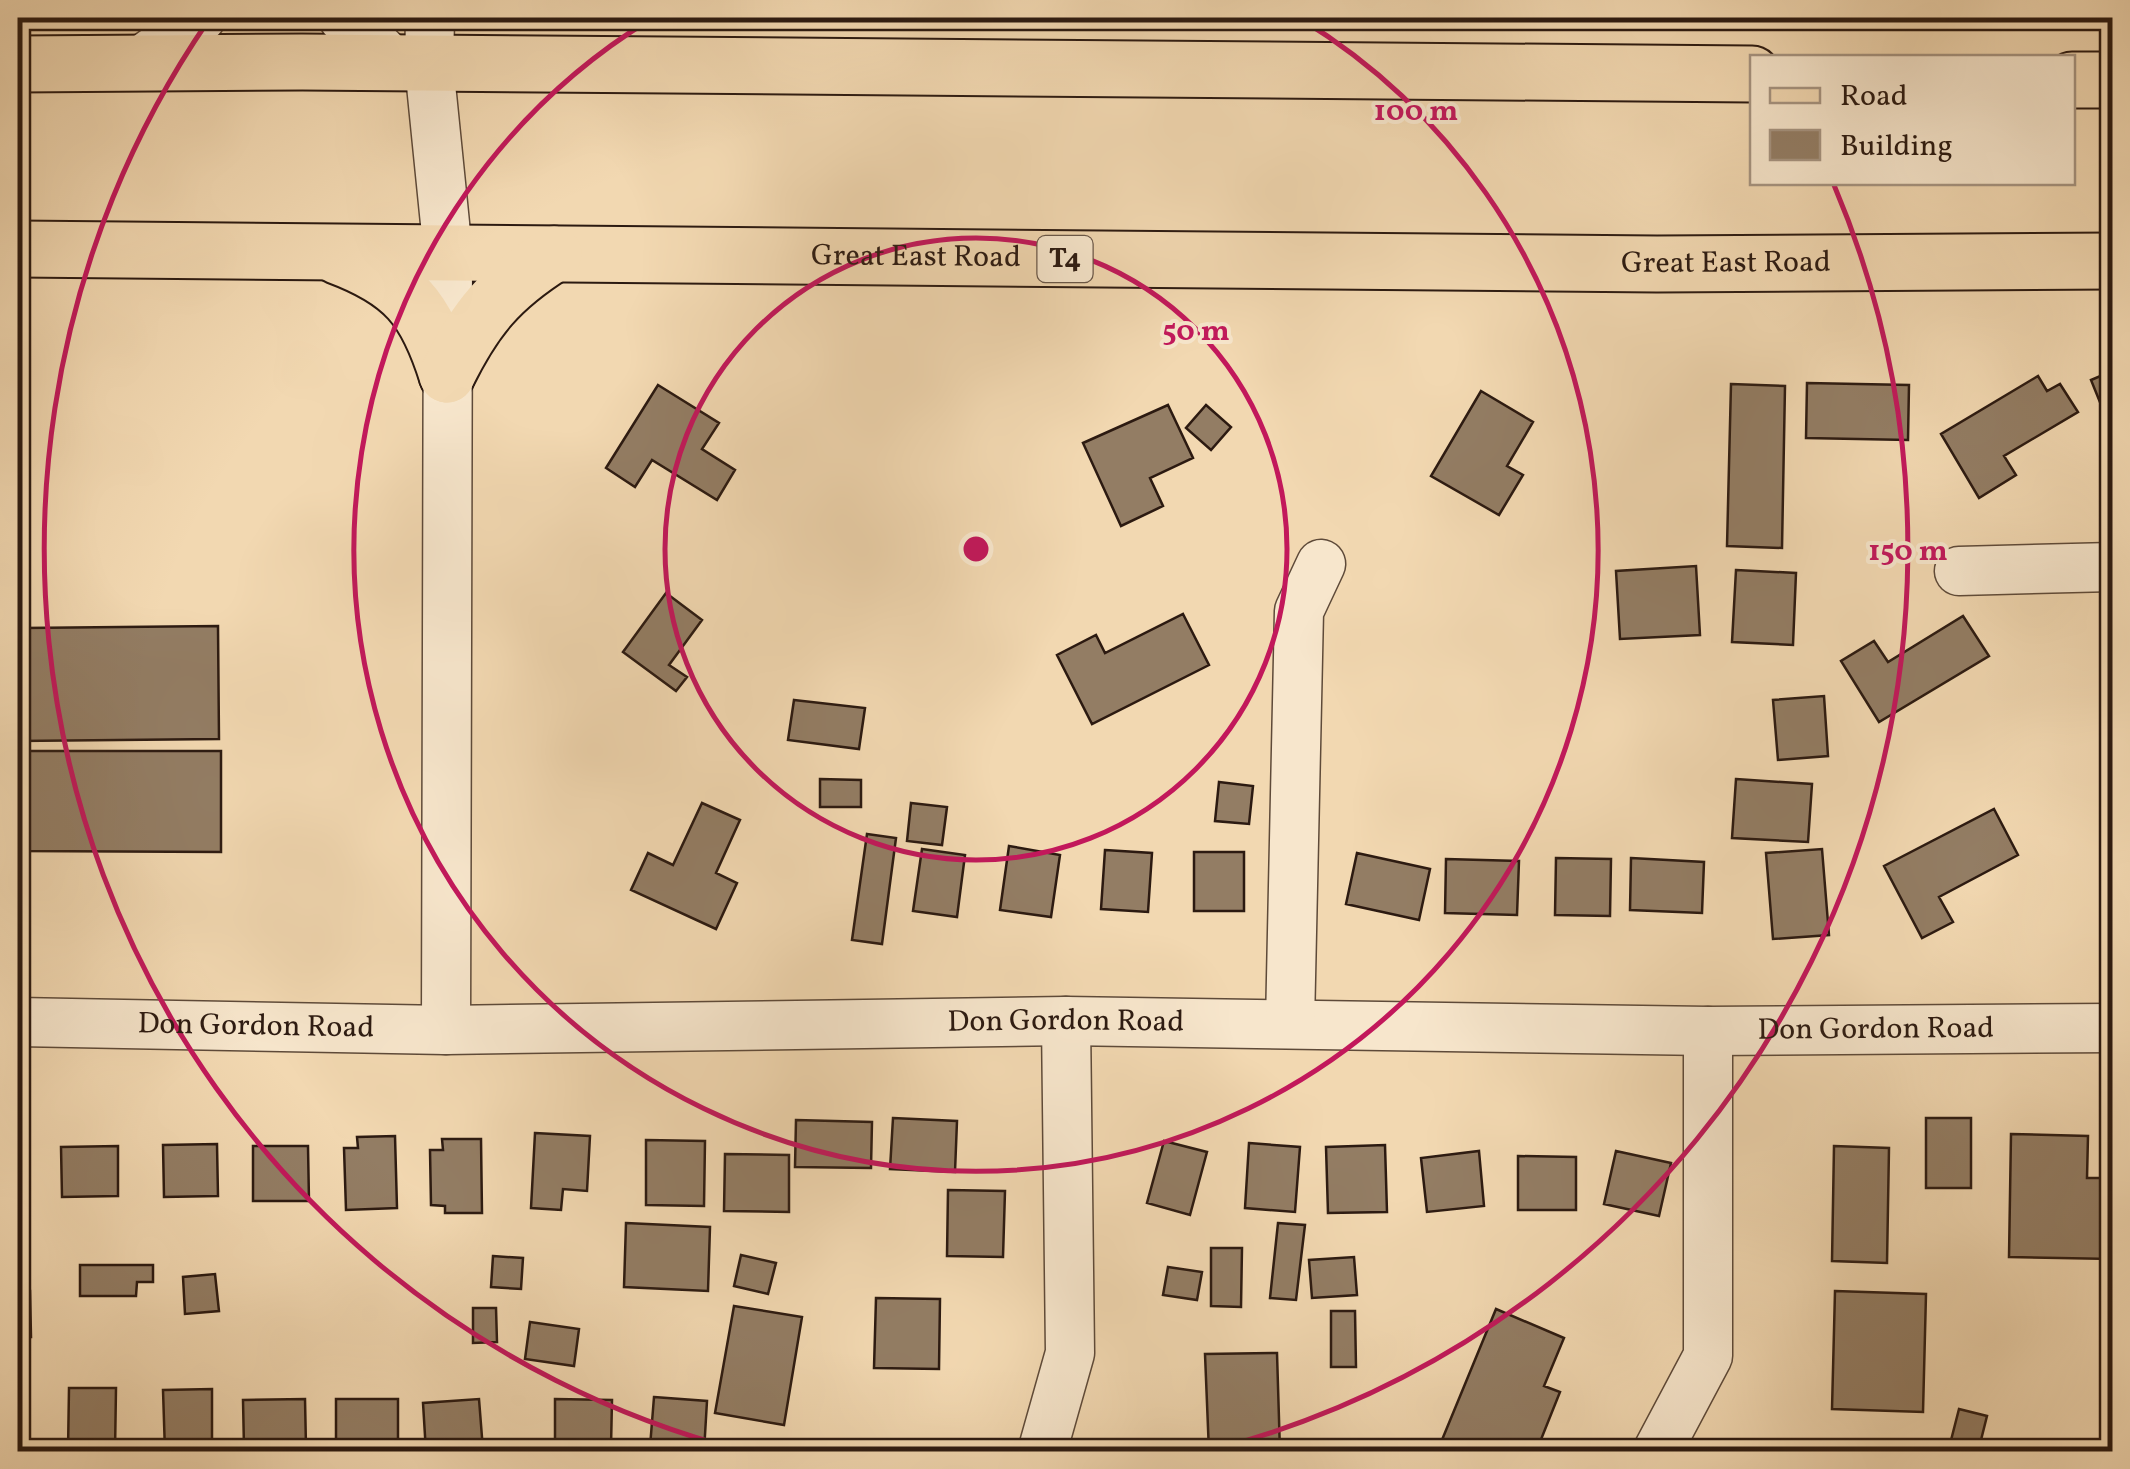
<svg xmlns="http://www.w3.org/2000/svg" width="2130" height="1469" font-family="Vollkorn,serif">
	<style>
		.building { fill: #937d64; stroke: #2c1a11; stroke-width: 2.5 }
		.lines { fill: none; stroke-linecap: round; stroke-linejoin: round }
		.minor-casing { stroke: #5e4a39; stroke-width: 51 }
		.major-casing { stroke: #2c1a11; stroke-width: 59 }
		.minor { stroke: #f7e6cc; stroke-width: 48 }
		.major { stroke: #f2d8b1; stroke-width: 55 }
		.ring { fill: none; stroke: #c2185b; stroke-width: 5 }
		.labels { text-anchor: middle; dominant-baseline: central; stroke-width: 8; stroke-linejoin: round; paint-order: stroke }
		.shield { fill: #f7e6cc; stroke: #695749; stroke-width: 2.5 }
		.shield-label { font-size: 28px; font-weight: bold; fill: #2c1a11 }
		.street-label { font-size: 30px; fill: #2c1a11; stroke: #f7e6cc }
		.centre { fill: #c2185b; stroke: #f7e6cc; stroke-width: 5 }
		.ring-label { font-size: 30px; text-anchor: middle; font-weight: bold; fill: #c2185b; stroke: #f7e6cc; stroke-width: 8; stroke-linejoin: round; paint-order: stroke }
	</style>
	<rect width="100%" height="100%" fill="#f2d8b1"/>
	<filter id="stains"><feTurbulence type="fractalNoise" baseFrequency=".002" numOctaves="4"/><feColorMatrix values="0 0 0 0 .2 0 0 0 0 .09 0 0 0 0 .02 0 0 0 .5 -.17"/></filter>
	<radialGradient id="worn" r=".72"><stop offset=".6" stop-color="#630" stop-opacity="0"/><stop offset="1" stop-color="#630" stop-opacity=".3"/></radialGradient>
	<path class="building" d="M2110,372L2112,379V432L2091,380Z
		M2038,376L2047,391L2060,384L2078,412L2004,456L2016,475L1979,498L1941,434Z
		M1807,383L1909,385L1908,440L1806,438Z
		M1731,384L1785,386L1782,548L1727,546Z
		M658,385L719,423L702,449L735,470L717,500L652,460L635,487L606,468Z
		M1481,391L1533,422L1507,466L1523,475L1499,515L1431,476Z
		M1168,405L1193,458L1150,478L1163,506L1121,526L1083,443Z
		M1206,405L1231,427L1211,450L1186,428Z
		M1696,566L1700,635L1620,639L1616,571Z
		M1736,570L1796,573L1793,645L1732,642Z
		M666,593L702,620L669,665L687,677L676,691L623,652Z
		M1183,614L1209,665L1092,724L1057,655L1096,635L1105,653Z
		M1963,616L1989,656L1879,722L1841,661L1874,641L1888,662Z
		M218,626L219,739L18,741V713H26L24,628Z
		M1824,696L1828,756L1778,760L1773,700Z
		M794,700L865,708L859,749L788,740Z
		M18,751H221V852L18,851Z
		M820,779L861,780V807H820Z
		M1736,779L1812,784L1808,842L1732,838Z
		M1219,782L1253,786L1249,824L1215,821Z
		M702,803L740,820L716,873L737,883L716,929L631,890L648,853L673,865Z
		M911,803L947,807L942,845L907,841Z
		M1994,809L2018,855L1939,897L1953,922L1922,938L1884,866Z
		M867,834L896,838L882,944L852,940Z
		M1009,846L1060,855L1051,917L1000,910Z
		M922,849L965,855L957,917L913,911Z
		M1822,849L1829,935L1773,939L1766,853Z
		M1105,850L1152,853L1148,912L1101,909Z
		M1194,852H1244V911H1194Z
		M1357,853L1430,869L1419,920L1346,904Z
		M1556,858L1611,859L1610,916L1555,915Z
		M1631,858L1704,862L1702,913L1630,910Z
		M1446,859L1519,861L1517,915L1445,913Z
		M893,1118L957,1121L955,1172L890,1169Z
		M1926,1118H1971V1188H1926Z
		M796,1120L872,1122L871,1168L795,1167Z
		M535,1133L590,1136L587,1191L563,1189L561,1210L531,1208Z
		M2011,1134L2088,1136L2087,1178H2112V1259L2009,1257Z
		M395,1136L397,1208L346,1210L344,1148H358L357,1137Z
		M442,1139H481L482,1213H445V1206L431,1205L430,1150H443Z
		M646,1140L705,1141L704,1206L646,1205Z
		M1164,1141L1207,1152L1190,1215L1147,1203Z
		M1249,1143L1300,1147L1295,1212L1245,1208Z
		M217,1144L218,1196L164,1197L163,1145Z
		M1385,1145L1387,1212L1328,1213L1326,1147Z
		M118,1146V1196L62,1197L61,1147Z
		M253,1146H308L309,1201H253Z
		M1834,1146L1889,1148L1887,1263L1832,1261Z
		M18,1149H28V1198H18Z
		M1479,1151L1484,1206L1427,1212L1421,1158Z
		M1616,1151L1671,1163L1659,1216L1604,1204Z
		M725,1154L789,1155V1212L724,1211Z
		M1518,1156L1576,1157V1210H1518Z
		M948,1190L1005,1191L1003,1257L947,1256Z
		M626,1223L710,1227L708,1291L624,1287Z
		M1278,1223L1305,1225L1296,1300L1270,1298Z
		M1211,1248H1242L1241,1307L1211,1306Z
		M741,1255L776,1263L768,1294L734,1286Z
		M493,1256L523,1258L521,1289L491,1287Z
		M1354,1257L1357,1295L1312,1298L1309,1260Z
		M80,1265H153V1282H137L136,1296H80Z
		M1168,1267L1202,1272L1197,1300L1163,1295Z
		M215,1274L219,1311L185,1314L183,1277Z
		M30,1291L31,1337H18V1292Z
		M1835,1291L1926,1294L1923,1412L1832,1409Z
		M876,1298L940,1299L939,1369L874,1368Z
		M734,1306L802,1317L784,1425L715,1413Z
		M473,1308H496L497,1342L473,1343Z
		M1496,1309L1564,1338L1544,1386L1560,1392L1536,1452H1437Z
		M1331,1311H1355L1356,1367H1331Z
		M530,1322L579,1329L574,1366L525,1359Z
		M1277,1353L1280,1452H1209L1205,1354Z
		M69,1388H116L115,1452L68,1451Z
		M212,1389V1452H165L163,1390Z
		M654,1397L707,1401L704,1452L650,1447Z
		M305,1399L306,1447L244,1448L243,1400Z
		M336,1399H398V1450H336Z
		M479,1399L483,1450L426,1452L423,1403Z
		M555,1399L612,1400L611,1447H555Z
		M1959,1409L1987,1416L1978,1452H1948Z"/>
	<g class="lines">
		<g class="minor-casing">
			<g id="minor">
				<path d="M343,18L353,23L395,64"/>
				<path d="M430,18L429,65L448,253L446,1030"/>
				<path d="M136,64L201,18"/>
				<path d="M1959,571L2112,567"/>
				<path id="s1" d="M18,1022L446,1030L1066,1021L1708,1031L2112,1028"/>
				<path d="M1290,1024L1299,611L1321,564"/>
				<path d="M1042,1452L1070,1353L1066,1021"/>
				<path d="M1657,1452L1708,1356V1031"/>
			</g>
		</g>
		<g class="major-casing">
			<g id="major">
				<path d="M18,64L302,62L1752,74"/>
				<path d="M2072,80H2112"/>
				<path id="s2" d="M18,249L1657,264L2112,261"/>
				<path d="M337,256C404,281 426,308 447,375"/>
				<path d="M447,375C475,318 500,288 554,254"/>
			</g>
		</g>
		<use href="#minor" class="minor"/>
		<use href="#major" class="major"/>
	</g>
	<g class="ring">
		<circle cx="976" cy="549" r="311"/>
		<path d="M1301 19A622 622 0 1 1 651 19"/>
		<path d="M743 1451A932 932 0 0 1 208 21M1834 185A932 932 0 0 1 1209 1451"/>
	</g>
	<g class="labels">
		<rect class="shield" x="1037.5" y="236" width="55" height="46" rx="8"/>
		<g class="shield-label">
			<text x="1065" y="259">T4</text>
		</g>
		<g class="street-label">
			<text stroke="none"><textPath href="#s2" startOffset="898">Great East Road</textPath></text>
			<text stroke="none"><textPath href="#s2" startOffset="1708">Great East Road</textPath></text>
			<text stroke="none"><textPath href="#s1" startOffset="1048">Don Gordon Road</textPath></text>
			<text stroke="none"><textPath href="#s1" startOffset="238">Don Gordon Road</textPath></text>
			<text stroke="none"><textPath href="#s1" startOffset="1858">Don Gordon Road</textPath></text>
		</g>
	</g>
	<circle cx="976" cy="549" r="15" class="centre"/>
	<g class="ring-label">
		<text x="1416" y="120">100 m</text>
		<text x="1196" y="340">50 m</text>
		<text x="1908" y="560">150 m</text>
	</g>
	<rect width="2130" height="1469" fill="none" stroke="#f2d8b1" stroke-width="60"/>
	<rect x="20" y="20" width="2090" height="1429" fill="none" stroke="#2c1a11" stroke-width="5"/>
	<rect x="30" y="30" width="2070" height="1409" fill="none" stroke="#2c1a11" stroke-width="2.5"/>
	<rect x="1750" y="55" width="325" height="130" fill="#f7e6cc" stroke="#a69481" stroke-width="2.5"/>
	<rect x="1770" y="88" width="50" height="15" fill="#f2d8b1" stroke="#a69481" stroke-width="2.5"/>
	<text x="1840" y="105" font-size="30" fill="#2c1a11">Road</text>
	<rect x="1770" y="130" width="50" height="30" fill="#937d64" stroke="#a69481" stroke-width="2.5"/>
	<text x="1840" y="155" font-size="30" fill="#2c1a11">Building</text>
	<rect width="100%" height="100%" filter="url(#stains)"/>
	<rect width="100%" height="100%" fill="url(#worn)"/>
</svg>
